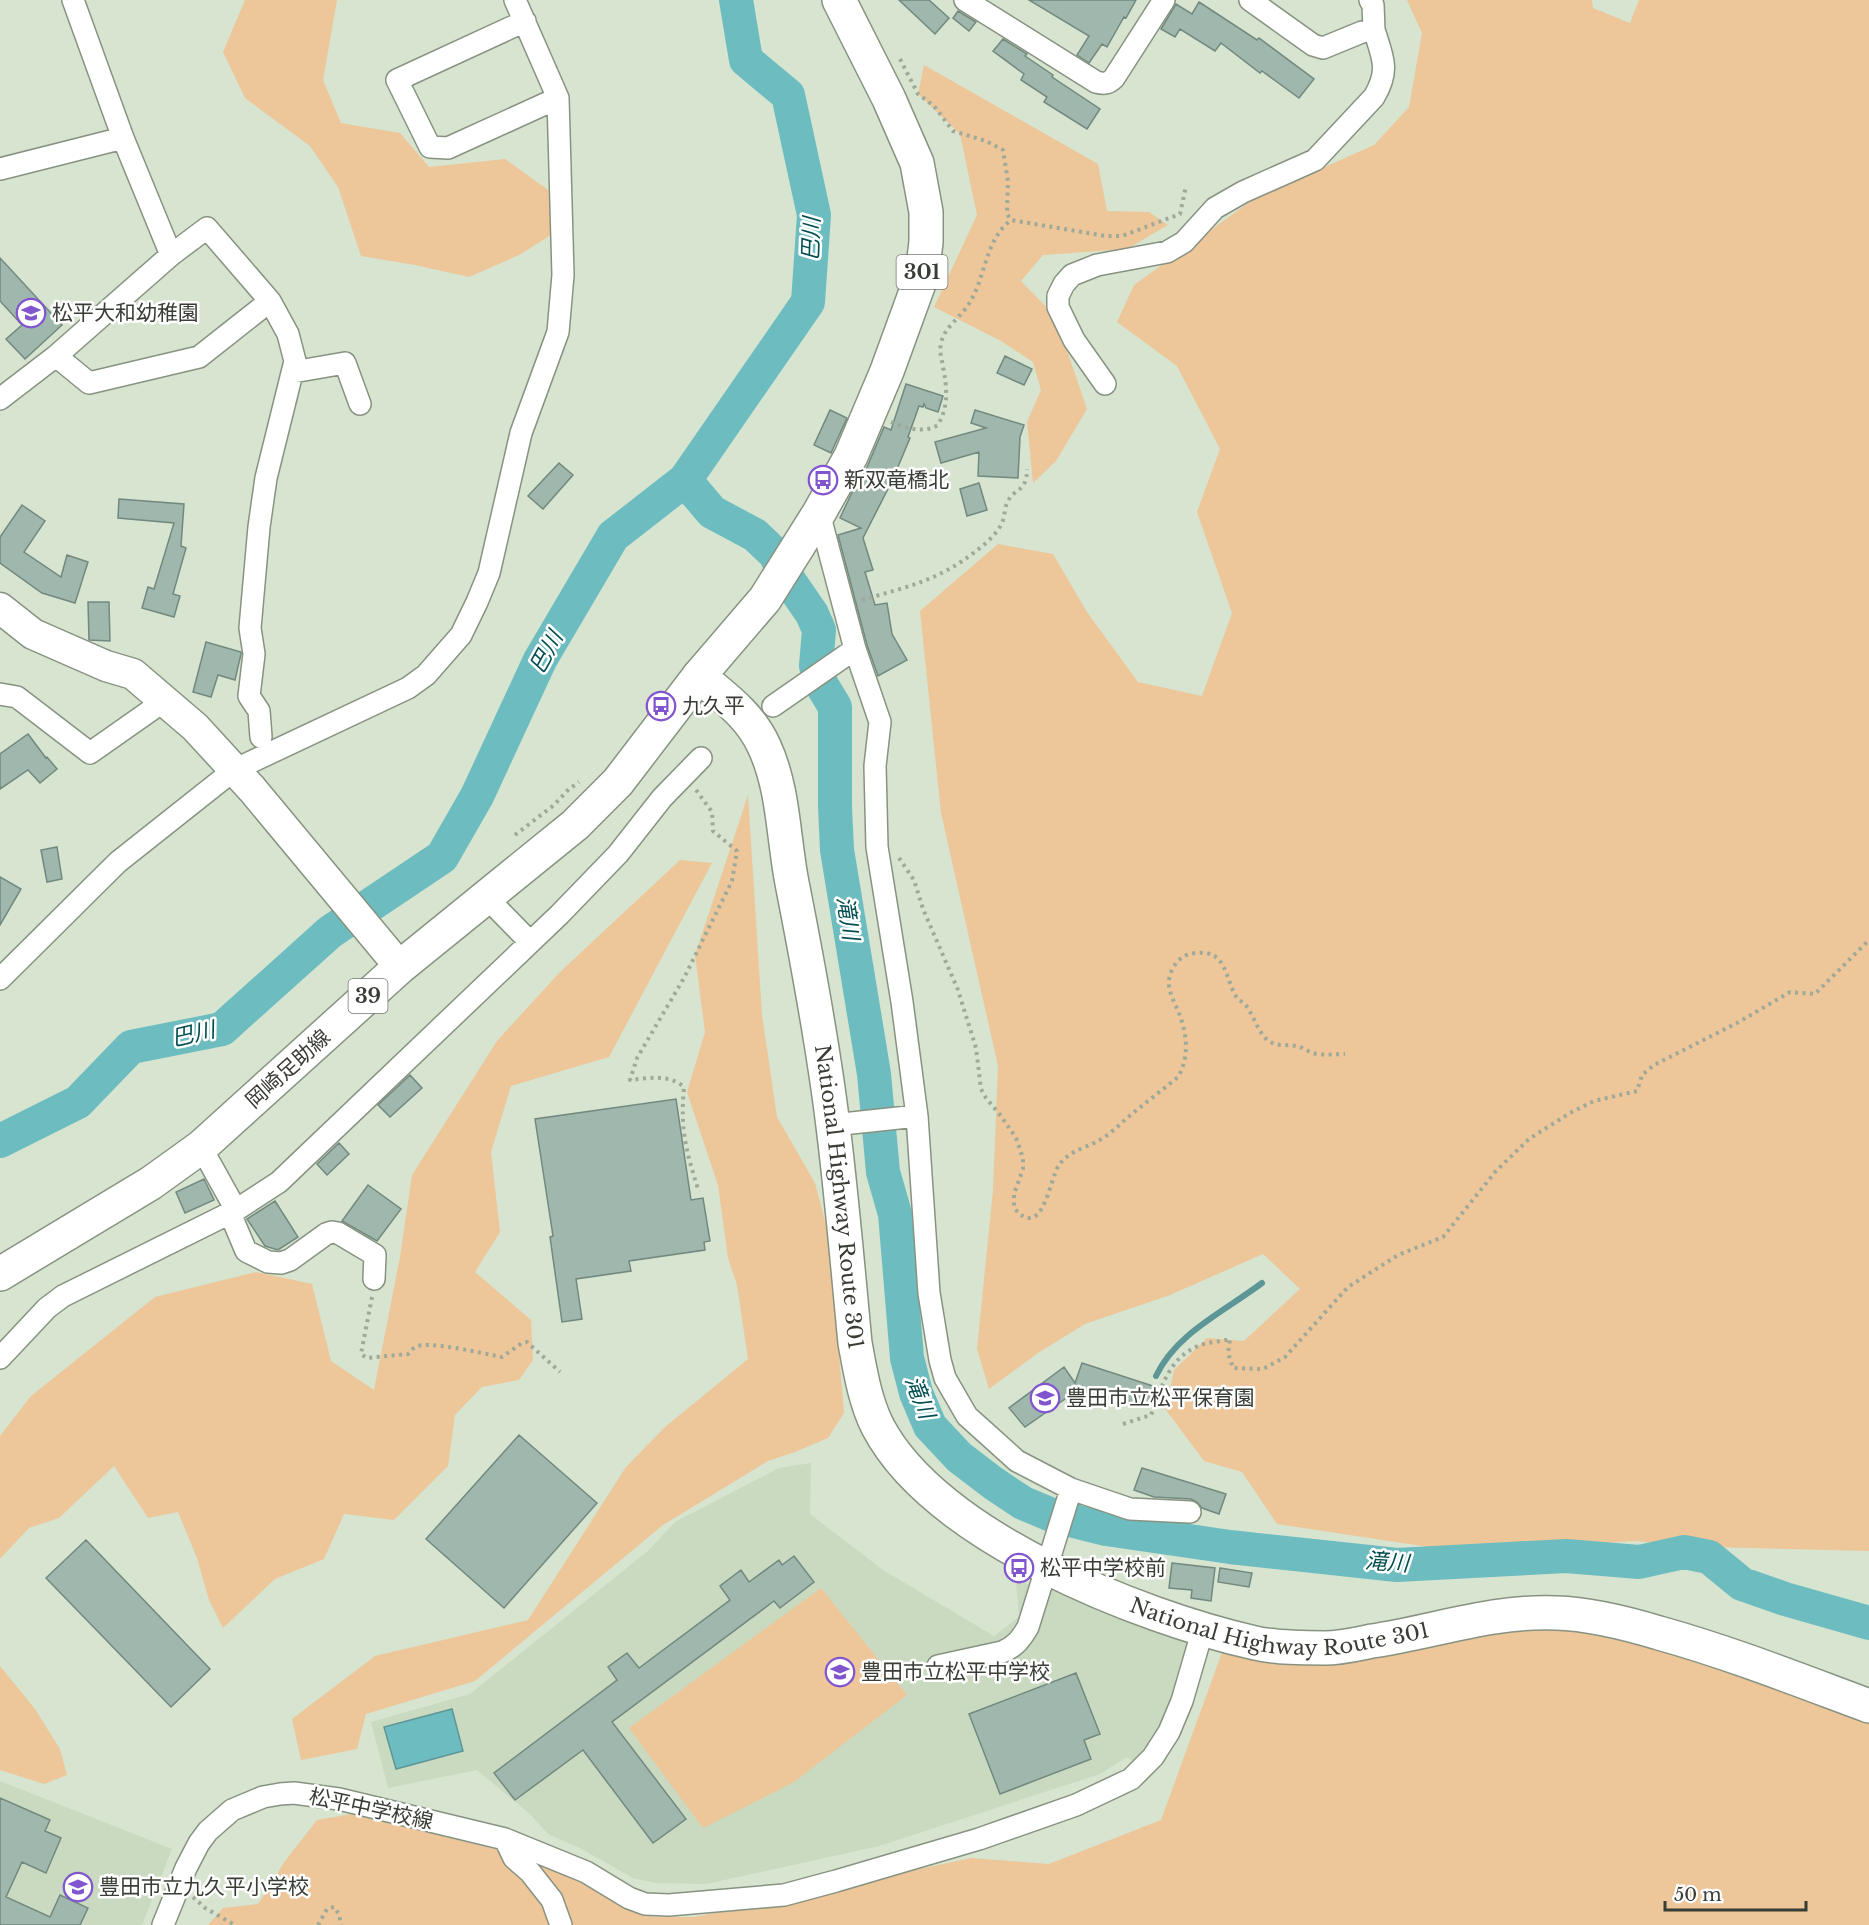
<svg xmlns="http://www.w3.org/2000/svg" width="1869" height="1925" font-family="'Libre Baskerville','Noto Sans JP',serif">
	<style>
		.built { fill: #c9dac0 }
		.green { fill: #edc69a }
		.water { fill: #6dbcc0; stroke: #5d9696; stroke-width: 1.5 }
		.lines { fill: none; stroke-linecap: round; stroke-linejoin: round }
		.stream { stroke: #5d9696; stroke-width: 6 }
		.river { stroke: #6dbcc0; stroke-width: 34 }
		.building { fill: #9fb7ad; stroke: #72897f; stroke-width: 1.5 }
		.street-casing { stroke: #879380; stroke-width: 24 }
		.secondary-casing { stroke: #879380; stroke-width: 33 }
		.primary-casing { stroke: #879380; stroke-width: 36 }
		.highway-casing { stroke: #879380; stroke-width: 36 }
		.path { stroke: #9fa999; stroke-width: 4; stroke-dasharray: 3 4.5; stroke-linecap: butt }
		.street { stroke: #fff; stroke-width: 21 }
		.secondary { stroke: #fff; stroke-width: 30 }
		.primary { stroke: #fff; stroke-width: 33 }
		.highway { stroke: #fff; stroke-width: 33 }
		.labels { text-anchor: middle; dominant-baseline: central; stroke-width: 5; stroke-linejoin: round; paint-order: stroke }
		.shield { fill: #fff; stroke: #747772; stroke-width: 1.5 }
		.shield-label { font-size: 20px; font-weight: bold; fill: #383d35 }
		.poi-label { font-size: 21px; fill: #383d35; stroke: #fff; text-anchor: start }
		.street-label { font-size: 21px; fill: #383d35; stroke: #fff }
		.water-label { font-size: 22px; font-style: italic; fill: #004d50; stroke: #fff }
	</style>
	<rect width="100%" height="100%" fill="#d7e4d0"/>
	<path class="built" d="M811,1463L810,1514L883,1570L994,1636L1019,1617L1016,1582L1048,1587L1051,1580L1181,1630L1190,1650L1160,1730L1136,1764L1127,1757L1100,1774L879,1846L706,1884L655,1883L633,1878L580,1848L548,1834L529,1813L477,1770L388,1788L371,1722L470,1694L649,1550L675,1522L779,1468Z
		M0,1781L172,1849L142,1925H0Z"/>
	<path class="green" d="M245,0H337L323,80L341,123L400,133L429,167L505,159L551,192V235L519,255L469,277L415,265L361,256L338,187L310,146L245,98L223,52Z
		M1407,0H1592L1593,8L1630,23L1639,0H1869V1551L1712,1547L1635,1541L1541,1547L1442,1549L1277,1524L1242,1472L1204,1461L1166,1410L1174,1370L1207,1338L1244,1341L1300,1289L1263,1254L1170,1295L1085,1324L1038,1353L989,1389L977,1349L993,1190L998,1066L941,813L920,611L998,544L1053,554L1087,612L1138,682L1202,696L1232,613L1197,512L1220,449L1177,366L1117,322L1134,285L1254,199L1374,145L1409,107L1422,33Z
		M924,65L1098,164L1107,211L1149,212L1168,225L1127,249L1043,255L1021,281L1055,316L1087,409L1056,461L1033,483L1027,422L1041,390L1033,362L1001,341L934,307L977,215L960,134L918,94Z
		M748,795L762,1015L777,1117L815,1183L829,1236L844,1413L828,1438L795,1452L768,1461L663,1525L475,1681L366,1714L357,1749L301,1760L292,1719L375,1656L528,1620L626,1467L665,1427L748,1359L737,1285L728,1258L718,1185L687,1092L705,1032L695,955Z
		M680,860L712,863L609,1057L511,1086L491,1152L500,1232L475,1272L531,1320L533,1360L519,1380L482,1387L455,1415L448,1466L394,1520L344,1514L324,1559L275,1579L223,1628L209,1600L197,1558L178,1512L148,1518L114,1466L59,1518L29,1528L0,1559V1436L31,1396L155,1297L256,1272L312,1284L331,1361L374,1390L400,1257L412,1175L497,1041L559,973Z
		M821,1588L907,1695L794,1782L703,1828L629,1728Z
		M1501,1625L1615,1628L1869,1717V1925H208L223,1908L258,1904L285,1861L317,1820L352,1814L536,1859L604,1895L653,1917H695L971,1858L1049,1864L1161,1820L1224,1647Z
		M0,1666L35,1709L60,1749L67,1775L44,1784L0,1770Z"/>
	<path class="water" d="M452,1709L463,1751L396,1769L384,1727Z"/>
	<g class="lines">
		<path class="stream" d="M1156,1376C1176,1333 1225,1311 1262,1283"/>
		<path class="river" d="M685,480L712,512L755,535L775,554L786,576L812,614L819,630L816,666L820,682L835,707V807L837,850L874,1074L883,1172L895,1214L907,1358L916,1393L930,1426L959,1457L993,1483L1023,1503L1054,1516L1106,1529L1230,1547L1397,1565L1566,1556L1639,1562L1684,1552L1709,1557L1742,1584L1785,1599L1869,1623
			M0,1141L78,1102L131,1047L222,1029L330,932L442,857L477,796L540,660L613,536L685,480L808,302L814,215L788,95L746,60L736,0"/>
	</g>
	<path class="building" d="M899,0H929L949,18L935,34Z
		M1029,0H1136L1126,18L1124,17L1107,47L1102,44L1089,63L1077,55L1089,36Z
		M1199,2L1257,40L1259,38L1314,79L1299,98L1262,71L1260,73L1221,43L1215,51L1180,29L1175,37L1161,29L1176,4L1192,14Z
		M958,11L976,22L969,31L953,18Z
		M1003,39L1027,54L1025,56L1053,75L1052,77L1100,109L1087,129L1044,102L1047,97L1021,80L1024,74L993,51Z
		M0,258L62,325L25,359L6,339L22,325L0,301Z
		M1005,356L1032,369L1024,385L997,373Z
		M906,384L943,396L938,412L926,408L924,404L923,407L919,406L908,437L910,438L892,481L863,538L873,570L865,572L875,605L887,603L892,634L907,660L878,676L867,645L838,535L861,528L840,518L855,486L860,478L862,479L884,427L891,430Z
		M830,410L847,418L831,453L814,445Z
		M975,410L1024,425L1020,437L1018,478L978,476L979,452L941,463L935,442L986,428L971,423Z
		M559,463L573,475L543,509L528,496Z
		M979,483L987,510L967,516L960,489Z
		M119,499L184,504L181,546L186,548L173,594L180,596L174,617L142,608L148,587L154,589L174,523L118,518Z
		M22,505L45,521L24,552L61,577L67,555L88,562L75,603L42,593L0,563V537Z
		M88,602H109L110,641L89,640Z
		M206,642L241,652V654L235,680L218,675L211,697L193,692Z
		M28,734L46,758L47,757L57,769L40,783L28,770L0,789V754Z
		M57,847L62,879L47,882L41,850Z
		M0,877L21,889L0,925Z
		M410,1075L422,1088L390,1117L378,1105Z
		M676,1099L691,1200L703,1198L710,1241L704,1242L705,1250L629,1261L631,1271L576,1279L582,1319L562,1322L550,1237L553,1236L535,1119Z
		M339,1143L349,1154L327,1175L317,1164Z
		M204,1179L214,1200L185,1213L176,1192Z
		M368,1185L401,1209L377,1241L342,1221Z
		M275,1201L298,1237L278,1250L265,1246L247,1219Z
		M1082,1363L1153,1386L1148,1406L1078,1390L1025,1427L1009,1408L1064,1367L1075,1383Z
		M519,1435L597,1503L504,1608L426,1539Z
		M1142,1468L1226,1494L1219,1514L1202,1508L1197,1502L1191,1499L1154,1497L1134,1490Z
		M86,1540L210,1669L171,1707L46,1578Z
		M794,1556L814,1582L780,1608L774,1601L612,1722L686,1819L653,1843L583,1750L515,1800L494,1773L617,1680L608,1667L627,1653L639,1668L730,1600L720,1586L741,1570L749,1582L779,1560L782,1565Z
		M1172,1563L1215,1568L1211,1601L1191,1598L1192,1590L1169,1588Z
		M1220,1568L1252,1573L1249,1587L1218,1582Z
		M1076,1673L1100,1734L1084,1740L1091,1759L1000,1794L969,1714Z
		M0,1798L50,1820L45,1831L61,1838L46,1873L22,1862L6,1897L50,1917L60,1895L88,1908L80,1925H0Z"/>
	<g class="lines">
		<g class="street-casing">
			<path id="street" d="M73,0L123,138L171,255
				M965,0L1096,82C1104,84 1108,84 1114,78L1164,0
				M1250,0L1313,45L1323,48L1362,32L1374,30L1373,5L1370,0
				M525,21L397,80L430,147L448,148L558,98
				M0,169L123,138
				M293,372L345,363L360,404
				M1105,384L1074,340L1058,307V296L1064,284L1072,275L1097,265L1167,252L1184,242L1215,208L1243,192L1315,160L1374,97C1390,70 1383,58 1374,30
				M0,399L56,356L171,255L207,228L270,301L199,357L89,383L56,356
				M819,513L855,649L880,722L875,766L877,847L902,1002L917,1116L929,1293L940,1360L945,1378L967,1416L1017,1461L1071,1489L1130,1509L1190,1512
				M0,694L17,697L90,753L164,701
				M773,706L855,649
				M261,737L259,711L249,696L254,654L250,628L259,527L266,478L295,361L288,334L270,301
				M487,898L529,941
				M0,979L118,862L234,770L408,688L426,675L461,635L477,602L489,573L521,433L558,332L563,275L558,98L515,0
				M833,1125L917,1116
				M201,1147L236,1210
				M230,1213L246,1251L268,1262L281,1263L290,1260L326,1234L332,1232L338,1233L375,1255L374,1279
				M0,1358L47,1308L63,1296L236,1210L279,1182L559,915L618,854L662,798L701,758
				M938,1666L1002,1652C1015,1647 1021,1639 1028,1627L1071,1489
				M505,1839L514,1858L530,1872L552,1900L561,1925
				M163,1925L186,1868L199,1843L208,1831L232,1810L263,1797L280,1794L294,1793L339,1799L505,1839L586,1872L629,1898L645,1904L669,1905L784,1895L836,1881L979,1839L1076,1805L1131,1779L1153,1757L1169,1732L1182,1701L1203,1629"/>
		</g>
		<g class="secondary-casing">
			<path id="secondary" d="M0,608L33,634L106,666L133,674L195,727L252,789L400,967"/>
		</g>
		<g class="primary-casing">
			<path id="primary" d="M0,1274L151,1183L201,1147L400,967L575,825L618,782L699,676"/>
		</g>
		<g class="highway-casing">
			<g id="highway">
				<path id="s1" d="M839,0L889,99L917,163L926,212V242L922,275L887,371L851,456L819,513L765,599L699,676C724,697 750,715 764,746C784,789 783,837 792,883C808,964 823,1044 833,1126C842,1198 848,1270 855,1343C860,1370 865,1402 878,1427C936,1537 1140,1617 1255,1643C1277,1648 1303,1648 1325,1648C1341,1648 1357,1644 1372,1641C1433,1632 1493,1610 1556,1613C1591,1614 1626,1623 1659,1633C1731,1653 1799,1680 1869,1706"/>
			</g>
		</g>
		<path class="path" d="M900,59L918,94L934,106L953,131L986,141L1003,150L1008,181L1007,214L1011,220L1106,236H1122L1180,214L1186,186
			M891,422C906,428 923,434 938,425C949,405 947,388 943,367C942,359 939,352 941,344C944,326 962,317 970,302C986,276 985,240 1011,220
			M862,600C906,587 938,581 976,551C985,544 995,536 1001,525C1005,518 1004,510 1007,503C1014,487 1027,493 1027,469
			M696,790L712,812L713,831L737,851L732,881L684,978L637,1058L630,1080C649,1078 669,1074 684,1087C680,1130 686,1151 699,1192
			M515,835L554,805L569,789L579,782
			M899,858L914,880L923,909L958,990L976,1048L981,1089L986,1098L1001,1116L1016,1138L1023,1158V1169L1014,1194V1208C1043,1242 1049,1180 1059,1165C1069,1151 1085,1148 1098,1141C1109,1135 1118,1126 1127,1118C1144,1104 1161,1091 1178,1077C1188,1060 1188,1039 1181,1019C1176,1002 1162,987 1173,968C1178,959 1185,954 1195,953C1228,949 1224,978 1237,998C1240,1001 1245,1003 1247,1007C1255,1018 1258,1033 1269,1041C1277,1047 1287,1044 1296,1046C1302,1047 1307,1051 1313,1053C1323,1056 1334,1054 1345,1054
			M372,1297L361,1354L367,1358L408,1354C410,1352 412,1349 415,1347C426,1340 486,1354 502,1357L522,1343L527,1342L560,1372
			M1123,1424L1151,1415C1161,1388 1169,1358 1198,1346C1207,1342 1220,1342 1230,1339L1228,1353L1233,1368L1263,1369L1285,1357L1348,1287L1398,1255L1443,1237L1496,1171L1529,1139L1570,1113L1594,1101L1637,1091L1642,1075L1654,1065L1737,1023L1790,992L1815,994L1869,940
			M193,1897L205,1908L235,1925
			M318,1925L327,1909L334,1907L339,1914L341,1925"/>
		<use href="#street" class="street"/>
		<use href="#secondary" class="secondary"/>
		<use href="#primary" class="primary"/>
		<use href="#highway" class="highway"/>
	</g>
	<defs>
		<g id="school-ring" transform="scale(1.5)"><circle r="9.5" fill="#fff" stroke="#8155ce" stroke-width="1.5"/><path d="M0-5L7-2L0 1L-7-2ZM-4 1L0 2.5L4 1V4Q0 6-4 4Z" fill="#8155ce"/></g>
		<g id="bus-ring" transform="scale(1.5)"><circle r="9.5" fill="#fff" stroke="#8155ce" stroke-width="1.5"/><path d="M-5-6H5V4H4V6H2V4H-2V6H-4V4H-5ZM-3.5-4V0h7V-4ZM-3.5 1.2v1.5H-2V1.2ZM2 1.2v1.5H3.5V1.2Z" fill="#8155ce"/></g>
	</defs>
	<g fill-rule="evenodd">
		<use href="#school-ring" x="31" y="313"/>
		<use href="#bus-ring" x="823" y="480"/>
		<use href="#bus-ring" x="661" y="706"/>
		<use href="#school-ring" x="1045" y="1398"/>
		<use href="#bus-ring" x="1019" y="1568"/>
		<use href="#school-ring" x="840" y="1672"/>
		<use href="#school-ring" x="78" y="1887"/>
	</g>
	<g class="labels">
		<g class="shield">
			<rect x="896.5" y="255" width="51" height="34" rx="4.5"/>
			<rect x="348.5" y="979" width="39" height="34" rx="4.5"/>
		</g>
		<g class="shield-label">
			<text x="922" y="272">301</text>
			<text x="368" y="996">39</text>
		</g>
		<g class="poi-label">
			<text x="52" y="313">松平大和幼稚園</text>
			<text x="844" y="480">新双竜橋北</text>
			<text x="682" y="706">九久平</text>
			<text x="1066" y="1398">豊田市立松平保育園</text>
			<text x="1040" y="1568">松平中学校前</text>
			<text x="861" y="1672">豊田市立松平中学校</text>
			<text x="99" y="1887">豊田市立九久平小学校</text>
		</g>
		<g class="street-label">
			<text transform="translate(288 1069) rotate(-42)">岡崎足助線</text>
			<text stroke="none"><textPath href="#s1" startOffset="1311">National Highway Route 301</textPath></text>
			<text stroke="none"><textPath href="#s1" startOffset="2013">National Highway Route 301</textPath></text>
			<text transform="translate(371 1809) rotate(12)">松平中学校線</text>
		</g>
		<g class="water-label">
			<text transform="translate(811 239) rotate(-88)">巴川</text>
			<text transform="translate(546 652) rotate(-61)">巴川</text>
			<text transform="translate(848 918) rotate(81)">滝川</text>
			<text transform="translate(193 1034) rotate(-13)">巴川</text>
			<text transform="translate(920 1397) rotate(69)">滝川</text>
			<text transform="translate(1387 1562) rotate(4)">滝川</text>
		</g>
	</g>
	<path d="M1665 1901v9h141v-9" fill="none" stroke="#383d35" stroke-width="3"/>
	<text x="1674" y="1901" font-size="18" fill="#383d35" stroke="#ffffff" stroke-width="4.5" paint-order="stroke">50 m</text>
</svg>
